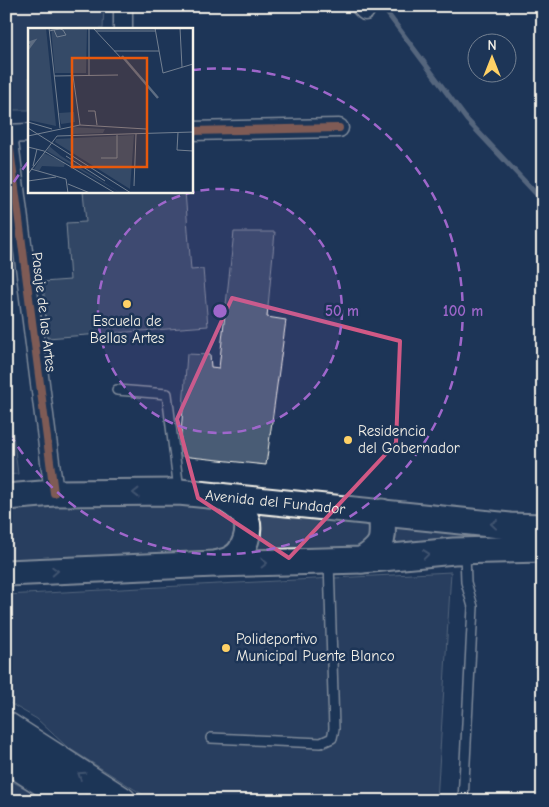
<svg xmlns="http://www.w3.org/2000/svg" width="549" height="807" font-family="'Comic Neue',sans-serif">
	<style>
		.green { fill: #354a67; stroke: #949ea8 }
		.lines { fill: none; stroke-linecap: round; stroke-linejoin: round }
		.stream { stroke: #9aa2ab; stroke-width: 5 }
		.building { fill: #485b74; stroke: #f4f1e8 }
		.service-casing { stroke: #f4f1e8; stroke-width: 12 }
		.minor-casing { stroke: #f4f1e8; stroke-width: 21 }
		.secondary-casing { stroke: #f4f1e8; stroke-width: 29 }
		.primary-casing { stroke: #f4f1e8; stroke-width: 31 }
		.service { stroke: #1d3557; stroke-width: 9 }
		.minor { stroke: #1d3557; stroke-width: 18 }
		.secondary { stroke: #1d3557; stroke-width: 25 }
		.primary { stroke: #1d3557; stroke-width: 28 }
		.cycleway-casing { stroke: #1d3557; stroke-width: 11 }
		.cycleway { stroke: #f68b52; stroke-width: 8 }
		.oneway { stroke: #68778a }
		.marked { fill: none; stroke: #d15985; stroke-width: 4; stroke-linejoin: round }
		.ring { fill: none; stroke: #9f67cb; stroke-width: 2.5; stroke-dasharray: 9 6 }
		.poi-dot { fill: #ffd166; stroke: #1d3557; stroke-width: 2 }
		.labels { text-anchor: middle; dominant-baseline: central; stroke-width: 5; stroke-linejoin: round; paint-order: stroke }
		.street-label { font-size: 15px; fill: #f4f1e8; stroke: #1d3557 }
		.poi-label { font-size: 15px; fill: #f4f1e8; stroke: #1d3557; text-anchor: start }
		.inset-river { fill: none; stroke: #5e6d82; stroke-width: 2.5 }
		.inset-road { fill: none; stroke: #738091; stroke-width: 1 }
		.view { fill: #e8590c; fill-opacity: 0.15; stroke: #e8590c; stroke-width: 2.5 }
		.inset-edge { fill: none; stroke: #f4f1e8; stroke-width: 2.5 }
		.centre { fill: #9f67cb; stroke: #1d3557; stroke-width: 2.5 }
		.ring-label { font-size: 15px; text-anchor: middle; font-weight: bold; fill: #9f67cb; stroke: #1d3557; stroke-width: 5; stroke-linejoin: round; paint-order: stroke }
	</style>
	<rect width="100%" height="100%" fill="#1d3557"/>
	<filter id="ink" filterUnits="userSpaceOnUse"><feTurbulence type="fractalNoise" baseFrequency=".02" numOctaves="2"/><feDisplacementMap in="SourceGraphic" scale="10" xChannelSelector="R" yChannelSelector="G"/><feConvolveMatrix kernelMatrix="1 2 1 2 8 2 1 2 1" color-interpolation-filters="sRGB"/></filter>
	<g filter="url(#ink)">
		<path class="green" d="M6,6H104L103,29H29V110H6Z
			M6,396H8L18,474L6,475Z
			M144,500L230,509L238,537L222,554L6,560V508Z
			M245,508L364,523L371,529L370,547L246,554Z
			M388,523L496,537L387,549Z
			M451,572L437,801H153L67,747L37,719L6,701V595Z
			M6,778L48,801H18L6,794Z"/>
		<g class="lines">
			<path class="stream" d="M382,6L467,120L543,201"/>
		</g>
		<path class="building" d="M83,191H185L191,270L203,269L208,326L47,338L43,282L70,280L66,223L86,222Z
			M234,232H275L267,317L286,320L266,465L181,456L180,447L187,354L210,355L211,367L219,368Z"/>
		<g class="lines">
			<g class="service-casing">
				<path id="service" d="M117,390L167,394L179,490
					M211,738L321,743L332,738L334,729L329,561
					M463,801L473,607L466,582L465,552"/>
			</g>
			<g class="minor-casing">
				<path id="minor" d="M123,6V29
					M360,6L365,11
					M191,131L339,128
					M6,134L29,133
					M8,134L54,493"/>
			</g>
			<g class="secondary-casing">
				<g id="secondary">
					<path id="s1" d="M6,497L54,493L179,492L510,526L543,527"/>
					<path d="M362,560C387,544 382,539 382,512"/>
					<path d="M216,564C220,562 226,562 231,559C244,553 253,529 244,515C239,507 228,502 220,496"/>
					<path d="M6,573L215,564L362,560L454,551L543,549"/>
				</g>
			</g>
			<g class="primary-casing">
				<path id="primary" d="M6,726L122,801
					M6,758L73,801"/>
			</g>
			<use href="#service" class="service"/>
			<use href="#minor" class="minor"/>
			<use href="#secondary" class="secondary"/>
			<use href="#primary" class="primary"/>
			<g class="cycleway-casing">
				<path id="cycleway" d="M191,131L339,128
					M8,134L54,493"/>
			</g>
			<use href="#cycleway" class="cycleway"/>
		</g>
		<defs><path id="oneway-chevron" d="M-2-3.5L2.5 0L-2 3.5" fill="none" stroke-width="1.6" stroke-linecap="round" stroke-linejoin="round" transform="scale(1.25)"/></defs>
		<g class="oneway">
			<use href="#oneway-chevron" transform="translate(136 493) rotate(180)"/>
			<use href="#oneway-chevron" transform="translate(494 524) rotate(-174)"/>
			<use href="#oneway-chevron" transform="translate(426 554) rotate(-7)"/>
			<use href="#oneway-chevron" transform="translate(264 563) rotate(-1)"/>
			<use href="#oneway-chevron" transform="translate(55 571) rotate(-3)"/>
			<use href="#oneway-chevron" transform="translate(81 775) rotate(-147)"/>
		</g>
	</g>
	<path d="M0 0H549V807H0ZM232,298L400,341L396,443L289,558L198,498L177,419Z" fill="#1d3557" fill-opacity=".55" fill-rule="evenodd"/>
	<path class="marked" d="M232,298L400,341L396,443L289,558L198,498L177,419Z"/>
	<circle cx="220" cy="311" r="122" fill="#9f67cb" fill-opacity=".12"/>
	<g class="ring">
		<circle cx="220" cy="311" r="122"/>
		<path d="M6 195A243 243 0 0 1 29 161M192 70A243 243 0 1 1 6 427"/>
	</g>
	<g class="poi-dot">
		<circle cx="127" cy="304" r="5"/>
		<circle cx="348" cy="440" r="5"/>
		<circle cx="226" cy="648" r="5"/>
	</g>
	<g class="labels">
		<g class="street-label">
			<text transform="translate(44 312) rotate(83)">Pasaje de las Artes</text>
			<text stroke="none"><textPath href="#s1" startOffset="270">Avenida del Fundador</textPath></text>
		</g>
		<g class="poi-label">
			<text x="127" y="321" text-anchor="middle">Escuela de<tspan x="127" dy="17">Bellas Artes</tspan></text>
			<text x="358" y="431">Residencia<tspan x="358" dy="17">del Gobernador</tspan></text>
			<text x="236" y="639">Polideportivo<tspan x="236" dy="17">Municipal Puente Blanco</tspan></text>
		</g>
	</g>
	<g transform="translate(28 28)">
		<rect width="165" height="165" fill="#1d3557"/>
		<path d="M0,0H18L28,98L0,92ZM23,0H59L58,45H27ZM46,84L47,94L33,96L31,85ZM44,99L77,101L75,105L45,106ZM106,107L102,161L27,114L28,111ZM21,118L33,128L93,165L19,123ZM16,125L37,135L36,139L14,138L11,143L6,141Z" fill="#354a67"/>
		<path class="inset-river" d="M0,15L6,13L0,21M94,28L130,70"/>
		<path class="inset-road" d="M21,0L32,100M61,0V48M65,0L94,31M127,0L135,45L165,36M152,0L154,39M21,3L26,2L32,1L35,2L38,7L29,9L26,2M68,3H127M86,23H131M26,48L90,47M45,48L52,97M60,83H67L69,97M0,94L24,101M0,100L103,165M150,104L149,122L165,123M0,108L52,97L118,101M0,119L16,123L87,165M38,128L77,153M73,130H89V107M5,138L9,121M3,141L38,151L40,165M0,146L29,108L165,104M0,153L28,149M40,156L62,165M106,158L108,106"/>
		<path class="view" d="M44,30H119V139H44Z"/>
		<rect width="165" height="165" class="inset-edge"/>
	</g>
	<circle cx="220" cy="311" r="8" class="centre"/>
	<g class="ring-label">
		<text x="342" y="316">50 m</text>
		<text x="463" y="316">100 m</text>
	</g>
	<rect width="549" height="807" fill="none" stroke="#1d3557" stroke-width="25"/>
	<rect x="12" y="12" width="524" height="782" fill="none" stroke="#f4f1e8" stroke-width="2" filter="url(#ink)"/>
	<g transform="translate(492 58)"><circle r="24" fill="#1d3557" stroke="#738091"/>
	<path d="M0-4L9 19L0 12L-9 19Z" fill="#ffd166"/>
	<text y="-8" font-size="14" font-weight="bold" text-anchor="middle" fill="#f4f1e8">N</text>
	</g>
</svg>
